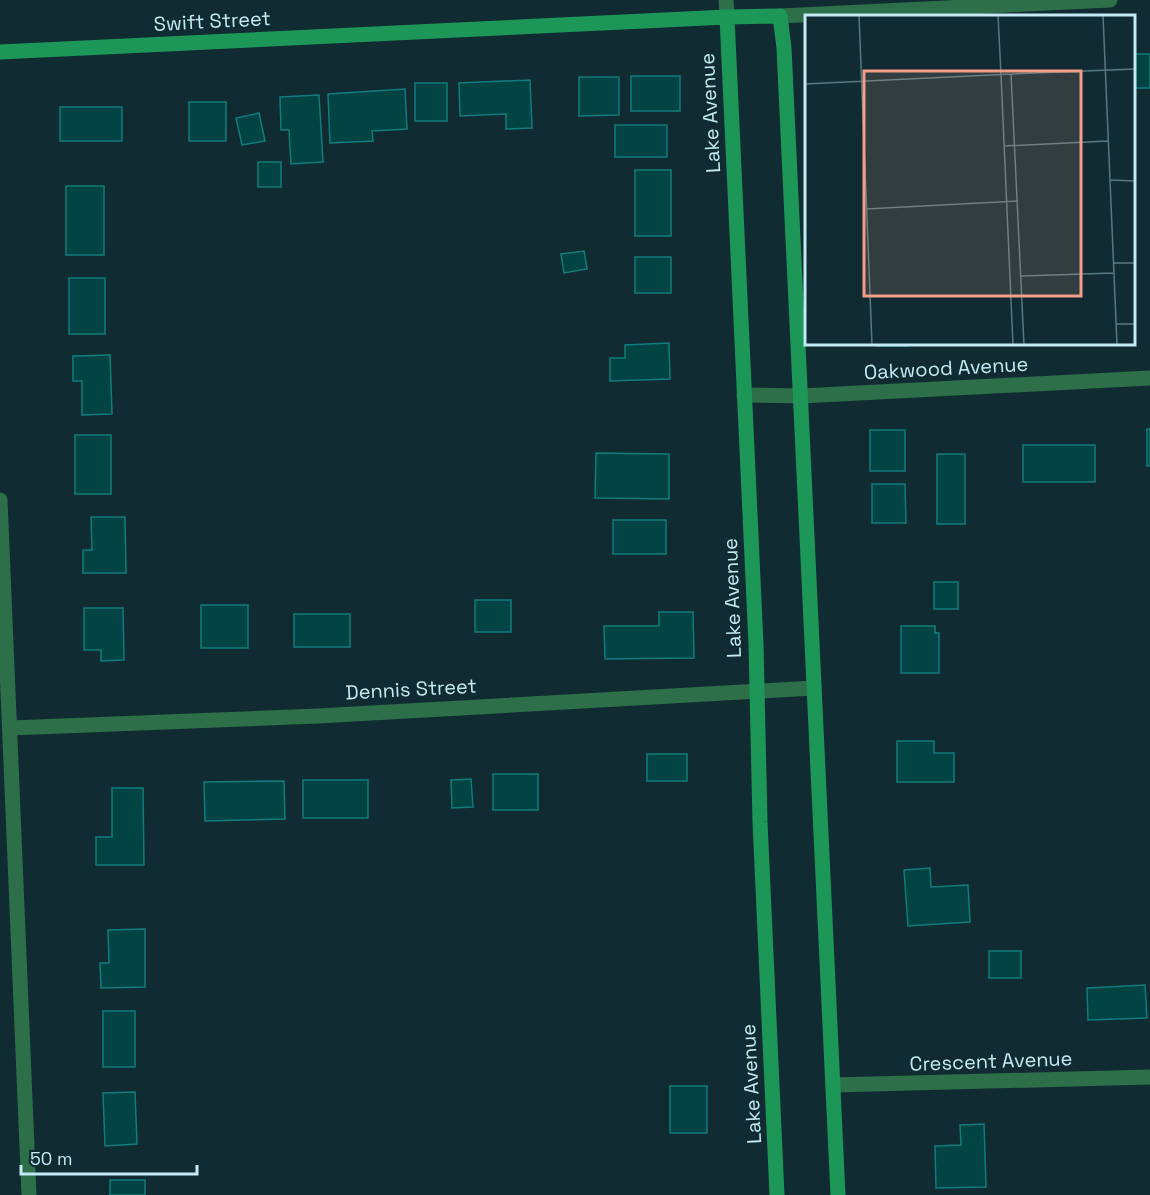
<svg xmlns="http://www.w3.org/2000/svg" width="1150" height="1195" font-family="'Space Grotesk',sans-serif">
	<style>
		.building { fill: #024343; stroke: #127c7c; stroke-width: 1.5 }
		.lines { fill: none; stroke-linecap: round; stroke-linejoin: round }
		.minor { stroke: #2d6f48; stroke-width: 15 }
		.tertiary { stroke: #2d6f48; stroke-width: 15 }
		.secondary { stroke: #1d9758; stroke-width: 15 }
		.labels { text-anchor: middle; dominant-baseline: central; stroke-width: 4.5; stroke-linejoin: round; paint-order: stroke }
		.street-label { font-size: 20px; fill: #c3eaf4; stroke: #102c32 }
		.inset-road { fill: none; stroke: #587880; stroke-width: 1.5 }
		.view { fill: #f49e89; fill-opacity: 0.15; stroke: #f49e89; stroke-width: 3 }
		.inset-edge { fill: none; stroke: #c3eaf4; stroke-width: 3 }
	</style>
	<rect width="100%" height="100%" fill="#102c32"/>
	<path class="building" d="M1134,54H1150V88H1134Z
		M631,76H680V111H631Z
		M579,77H619V115L579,116Z
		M530,80L532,128L506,129V114L460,116L459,83Z
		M415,83H447V121H415Z
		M405,89L407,129L372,131L373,141L330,143L328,94Z
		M319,95L323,162L291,164L289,130H281L280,97Z
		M189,102H226V141H189Z
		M60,107H122V141H60Z
		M259,113L265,141L242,145L236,118Z
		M615,125H667V157H615Z
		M258,162H281V187H258Z
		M635,170H671V236H635Z
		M66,186H104V255H66Z
		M584,251L587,269L564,273L561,254Z
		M635,257H671V293H635Z
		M69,278H105V334H69Z
		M669,343L670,379L610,381V358H625V345Z
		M877,344H907V346H877Z
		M110,355L112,414L82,415V381H73V356Z
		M1147,429H1150V466H1147Z
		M870,430H905V471H870Z
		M75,435H111V494H75Z
		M1023,445H1095V482H1023Z
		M596,453L669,454V499L595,498Z
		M937,454H965V524H937Z
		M872,484H905L906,523H872Z
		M91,517H125L126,573H83V550H92Z
		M613,520H666V554H613Z
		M934,582H958V609H934Z
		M475,600H511V632H475Z
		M201,605H248V648H201Z
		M84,608H123L124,660L101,661V650H84Z
		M659,612H693L694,658L605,659L604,626H659Z
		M294,614H350V647H294Z
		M901,626H935V633H939V673H901Z
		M897,741H934V753H954V782H897Z
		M647,754H687V781H647Z
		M493,774H538V810H493Z
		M471,779L473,807L452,808L451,780Z
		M303,780H368V818H303Z
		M284,781L285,819L205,821L204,782Z
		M112,788H143L144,865H96V837H112Z
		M930,868L931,887L968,885L970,922L908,926L904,870Z
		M145,929V987L101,988L100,963H109L108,930Z
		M989,951H1021V978H989Z
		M1145,985L1147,1018L1088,1020L1087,988Z
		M103,1011H135V1067H103Z
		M670,1086H707V1133H670Z
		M135,1092L137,1144L105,1146L103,1093Z
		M984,1124L986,1187L936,1188L935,1146L961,1145L960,1125Z
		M110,1180H145V1195H110Z"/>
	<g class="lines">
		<path class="minor" d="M780,16L1110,0
			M744,395L801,396L1150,378
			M0,500L29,1195
			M10,728L318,716L814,688
			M833,1085L1150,1077"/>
		<path class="tertiary" d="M726,0L727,17"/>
		<path class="secondary" d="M727,17L756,644L760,822L777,1195
			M0,52L727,17L780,16L784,48L838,1195"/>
	</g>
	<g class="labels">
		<g class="street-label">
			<text transform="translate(212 21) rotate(-3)">Swift Street</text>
			<text transform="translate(710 113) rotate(-93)">Lake Avenue</text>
			<text transform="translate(946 368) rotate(-3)">Oakwood Avenue</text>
			<text transform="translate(732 598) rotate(-92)">Lake Avenue</text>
			<text transform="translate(411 689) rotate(-3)">Dennis Street</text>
			<text transform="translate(991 1061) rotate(-2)">Crescent Avenue</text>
			<text transform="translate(751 1084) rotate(-93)">Lake Avenue</text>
		</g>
	</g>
	<g transform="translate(805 15)">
		<rect width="330" height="330" fill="#102c32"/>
		<path class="inset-road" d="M54,0L67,330M193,0L196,60M298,0L312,330M206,59L330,54M196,60L208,330M0,69L206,59L219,330M199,131L303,126M305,165L330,166M61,194L213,186M309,248H330M216,261L309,258M311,309H330"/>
		<path class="view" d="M59,56H276V281H59Z"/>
		<rect width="330" height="330" class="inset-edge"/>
	</g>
	<path d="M21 1165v9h176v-9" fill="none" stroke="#c3eaf4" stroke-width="3"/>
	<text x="30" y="1165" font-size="18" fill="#c3eaf4" stroke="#102c32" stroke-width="4.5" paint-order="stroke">50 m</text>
</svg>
